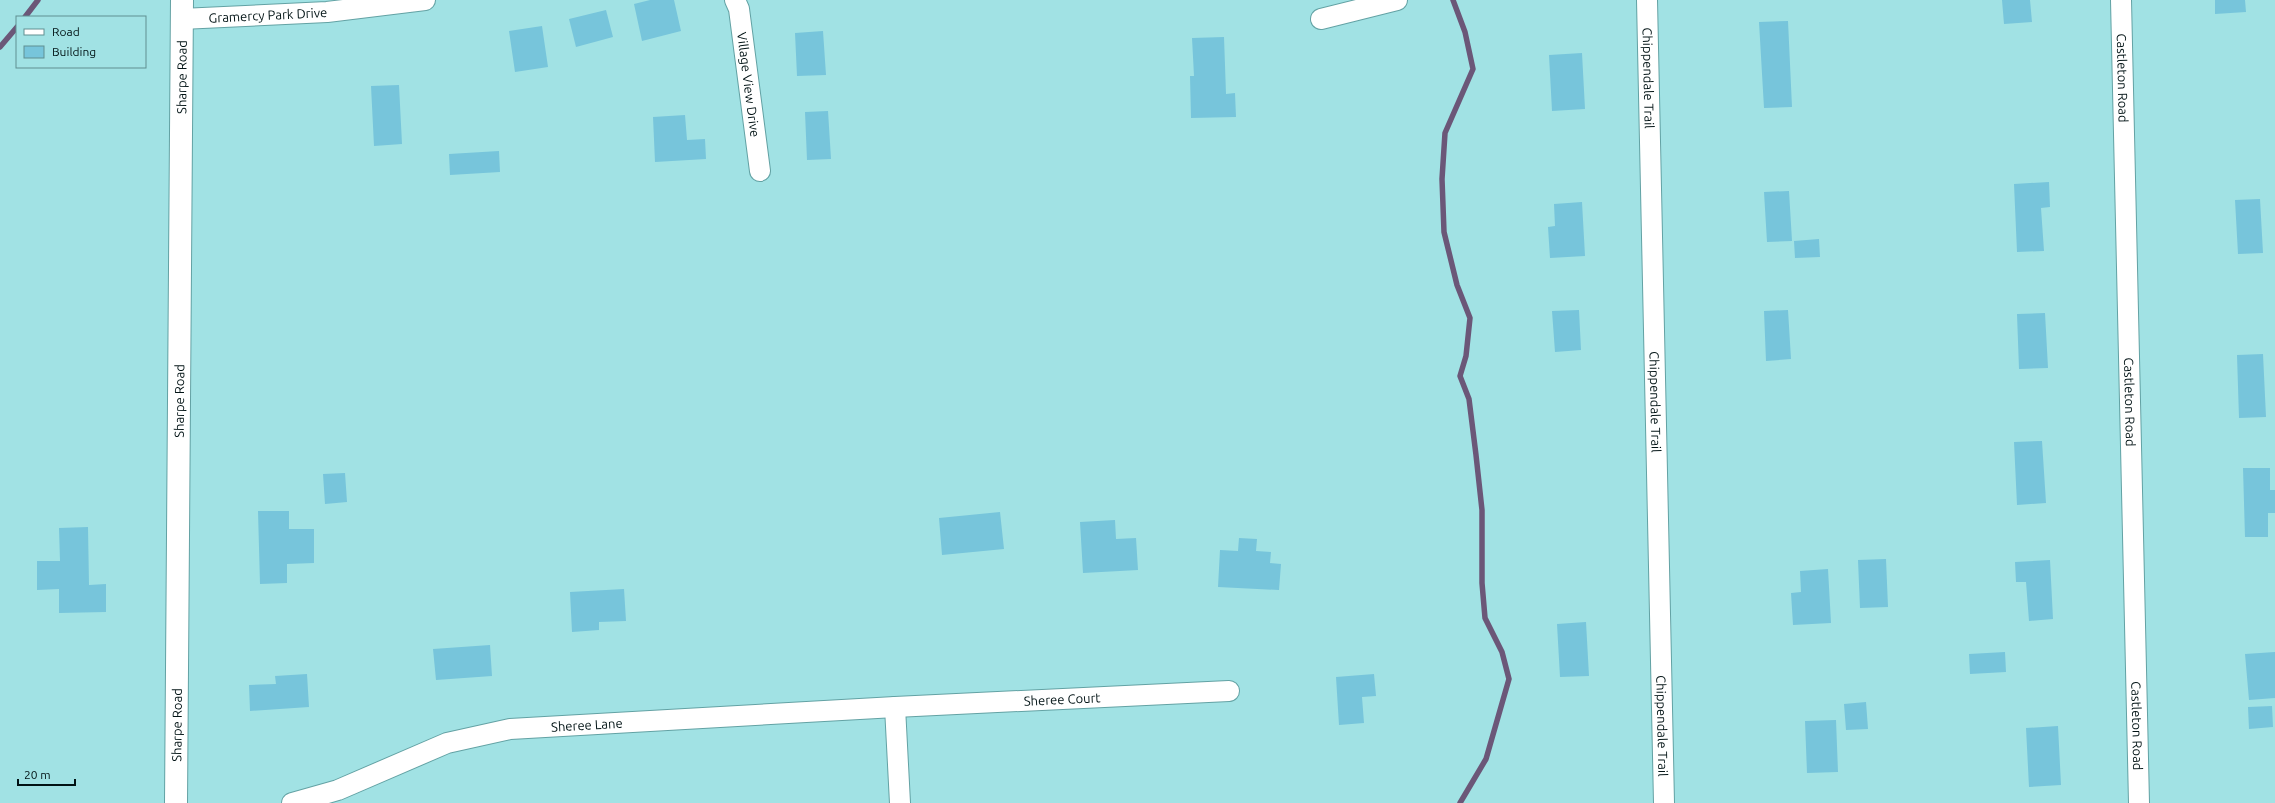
<svg xmlns="http://www.w3.org/2000/svg" width="2275" height="803" font-family="Ubuntu,sans-serif">
	<style>
		.lines { fill: none; stroke-linecap: round; stroke-linejoin: round }
		.stream { stroke: #6b5778; stroke-width: 5.5 }
		.building { fill: #77c5db }
		.minor-casing { stroke: #63a2a4; stroke-width: 22 }
		.tertiary-casing { stroke: #63a2a4; stroke-width: 24 }
		.minor { stroke: #fff; stroke-width: 20 }
		.tertiary { stroke: #fff; stroke-width: 22 }
		.labels { text-anchor: middle; dominant-baseline: central; stroke-width: 3; stroke-linejoin: round; paint-order: stroke }
		.street-label { font-size: 13px; fill: #001214; stroke: #a1e2e4 }
	</style>
	<rect width="100%" height="100%" fill="#a1e2e4"/>
	<g class="lines">
		<path class="stream" d="M1453,0L1465,32L1473,69L1445,133L1442,179L1444,232L1457,285L1470,318L1466,356L1460,376L1469,399L1476,455L1482,510V583L1485,618L1502,652L1509,679L1486,759L1460,803
			M25,17L38,0
			M0,47L17,27"/>
	</g>
	<path class="building" d="M650,0H674L681,31L642,41L634,4Z
		M2002,0H2030L2032,22L2004,24Z
		M2215,0H2245L2246,12L2215,14Z
		M606,10L613,37L576,47L569,19Z
		M1788,21L1792,107L1764,108L1759,22Z
		M542,26L548,67L515,72L509,31Z
		M823,31L826,75L797,76L795,33Z
		M1224,37L1226,94L1235,93L1236,117L1191,118L1190,76H1194L1192,38Z
		M1582,53L1585,109L1552,111L1549,55Z
		M399,85L402,144L374,146L371,86Z
		M828,111L831,159L807,160L805,112Z
		M685,115L687,140L705,139L706,159L655,162L653,117Z
		M499,151L500,172L450,175L449,154Z
		M2049,182L2050,207L2041,208L2044,251L2017,252L2014,184Z
		M1789,191L1792,241L1767,242L1764,192Z
		M2260,199L2263,253L2238,254L2235,200Z
		M1582,202L1585,256L1550,258L1548,227L1555,226L1554,204Z
		M1819,239L1820,257L1795,258L1794,241Z
		M1579,310L1581,350L1555,352L1552,311Z
		M1788,310L1791,359L1766,361L1764,311Z
		M2045,313L2048,368L2019,369L2017,314Z
		M2263,354L2266,417L2239,418L2237,355Z
		M2042,441L2046,503L2017,505L2014,442Z
		M2243,468H2270V490H2275V513H2268V537H2245Z
		M345,473L347,502L325,504L323,474Z
		M258,511H289V529H314V563L287,564V583L260,584Z
		M1000,512L1004,549L942,555L939,518Z
		M1115,520L1116,539L1136,538L1138,570L1083,573L1080,522Z
		M88,527L89,585L106,584V612L59,613V589L37,590V561H60L59,528Z
		M1239,538L1257,539L1256,551L1271,552L1270,563L1281,564L1279,590L1218,587L1220,550L1238,551Z
		M1886,559L1888,607L1860,608L1858,560Z
		M2050,560L2053,619L2029,621L2026,582H2016L2015,562Z
		M1828,569L1831,623L1793,625L1791,593L1801,592L1800,571Z
		M624,589L626,621L599,622V630L572,632L570,592Z
		M1586,622L1589,676L1560,677L1557,624Z
		M490,645L492,676L436,680L433,649Z
		M2005,652L2006,672L1970,674L1969,654Z
		M2275,652V698L2249,700L2245,654Z
		M307,674L309,707L250,711L249,685L276,684L275,676Z
		M1374,674L1376,696L1362,697L1364,723L1339,725L1336,677Z
		M1866,702L1868,729L1846,730L1844,704Z
		M2272,706L2273,727L2249,729L2248,707Z
		M1836,720L1838,772L1807,773L1805,721Z
		M2058,726L2061,785L2029,787L2026,728Z"/>
	<g class="lines">
		<g class="minor-casing">
			<g id="minor">
				<path id="s1" d="M735,0L739,9L760,171"/>
				<path id="s2" d="M1647,0L1664,803"/>
				<path id="s3" d="M2121,0L2139,803"/>
				<path id="s4" d="M181,19L327,12L425,0"/>
				<path d="M1321,19L1397,0"/>
				<path d="M895,707L900,803"/>
				<path id="s5" d="M292,803L338,790L447,743L510,729L895,707L1229,691"/>
			</g>
		</g>
		<g class="tertiary-casing">
			<g id="tertiary">
				<path id="s6" d="M176,803L182,0"/>
			</g>
		</g>
		<use href="#minor" class="minor"/>
		<use href="#tertiary" class="tertiary"/>
	</g>
	<g class="labels">
		<g class="street-label">
			<text stroke="none"><textPath href="#s4" startOffset="87">Gramercy Park Drive</textPath></text>
			<text stroke="none"><textPath href="#s6" startOffset="726">Sharpe Road</textPath></text>
			<text stroke="none"><textPath href="#s2" startOffset="78">Chippendale Trail</textPath></text>
			<text stroke="none"><textPath href="#s3" startOffset="78">Castleton Road</textPath></text>
			<text stroke="none"><textPath href="#s1" startOffset="86">Village View Drive</textPath></text>
			<text stroke="none"><textPath href="#s6" startOffset="402">Sharpe Road</textPath></text>
			<text stroke="none"><textPath href="#s2" startOffset="402">Chippendale Trail</textPath></text>
			<text stroke="none"><textPath href="#s3" startOffset="402">Castleton Road</textPath></text>
			<text stroke="none"><textPath href="#s5" startOffset="784">Sheree Court</textPath></text>
			<text stroke="none"><textPath href="#s6" startOffset="78">Sharpe Road</textPath></text>
			<text stroke="none"><textPath href="#s5" startOffset="308">Sheree Lane</textPath></text>
			<text stroke="none"><textPath href="#s2" startOffset="726">Chippendale Trail</textPath></text>
			<text stroke="none"><textPath href="#s3" startOffset="726">Castleton Road</textPath></text>
		</g>
	</g>
	<rect x="16" y="16" width="130" height="52" fill="#a1e2e4" stroke="#618f91"/>
	<rect x="24" y="29" width="20" height="6" fill="#ffffff" stroke="#618f91"/>
	<text x="52" y="36" font-size="12" fill="#001214">Road</text>
	<rect x="24" y="46" width="20" height="12" fill="#77c5db" stroke="#618f91"/>
	<text x="52" y="56" font-size="12" fill="#001214">Building</text>
	<path d="M18 779v6h57v-6" fill="none" stroke="#001214" stroke-width="2"/>
	<text x="24" y="779" font-size="12" fill="#001214" stroke="#a1e2e4" stroke-width="3" paint-order="stroke">20 m</text>
</svg>
